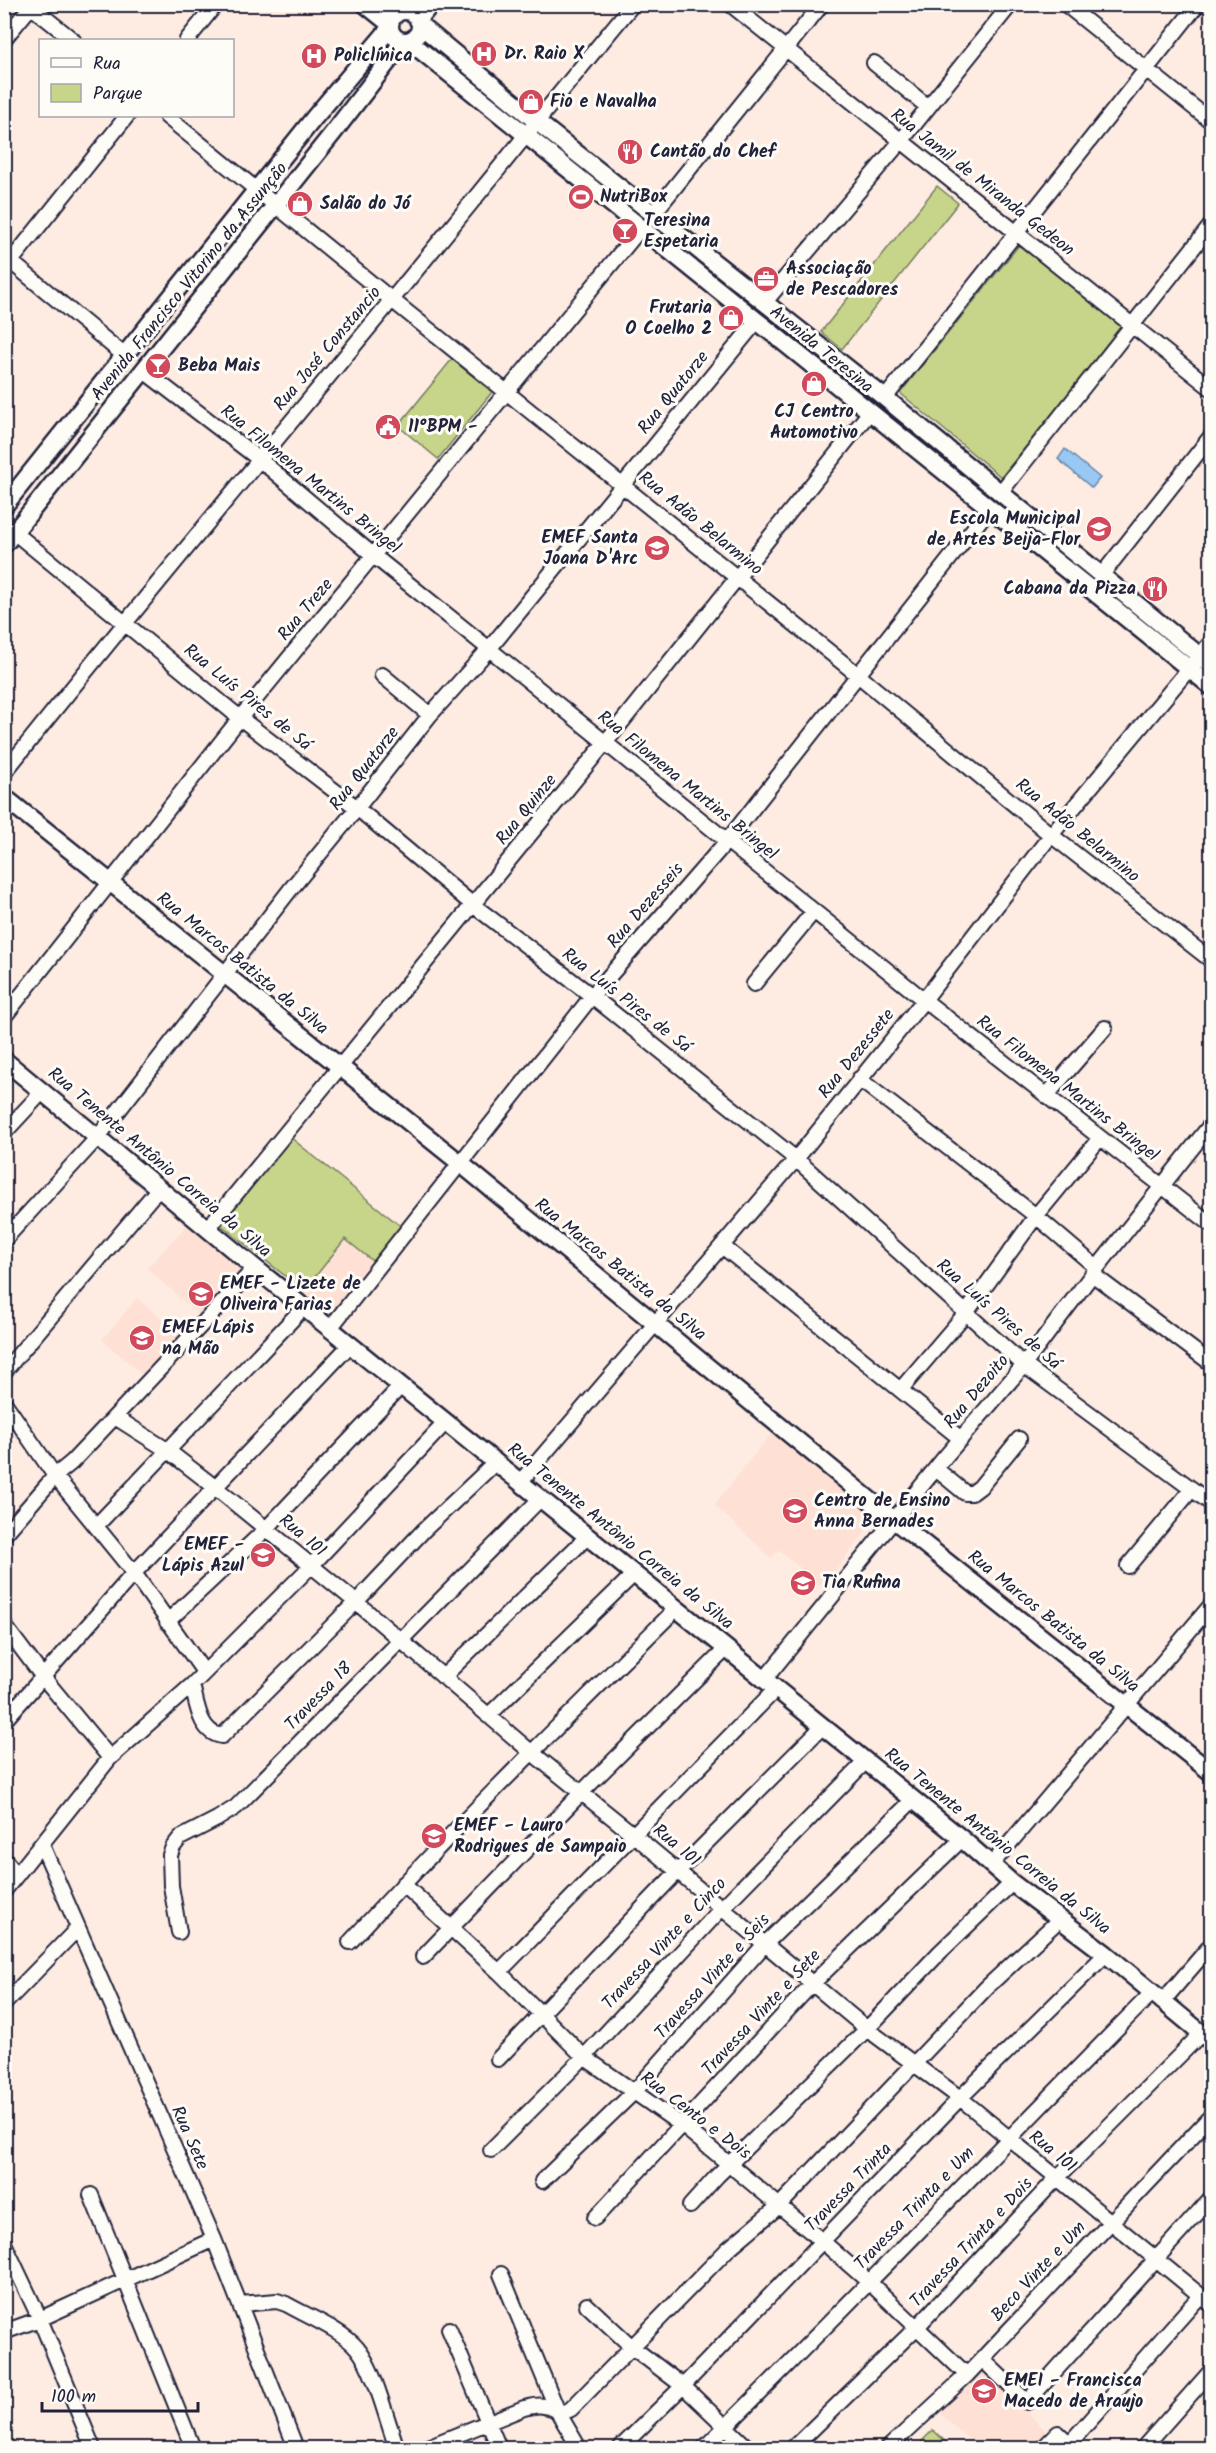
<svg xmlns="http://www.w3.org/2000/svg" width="1216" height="2453" font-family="Kalam,sans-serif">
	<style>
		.built { fill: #fee1d4 }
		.green { fill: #c6d589; stroke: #747c62; stroke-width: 1.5 }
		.water { fill: #99c8f4; stroke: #6986aa; stroke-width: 1.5 }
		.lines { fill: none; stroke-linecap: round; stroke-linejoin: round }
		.minor-casing { stroke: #22223b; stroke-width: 18 }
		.major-casing { stroke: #22223b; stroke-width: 21 }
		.minor { stroke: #fdfcf7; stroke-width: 14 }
		.major { stroke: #fdfcf7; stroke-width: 16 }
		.labels { text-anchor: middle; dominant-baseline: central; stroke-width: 6; stroke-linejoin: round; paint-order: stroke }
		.poi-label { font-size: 18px; font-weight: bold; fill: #22223b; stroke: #fdfcf7; text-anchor: start }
		.street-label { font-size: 18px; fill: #22223b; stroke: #fdfcf7 }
	</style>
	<rect width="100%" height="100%" fill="#feece2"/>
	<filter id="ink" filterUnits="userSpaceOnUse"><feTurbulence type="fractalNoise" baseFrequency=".0167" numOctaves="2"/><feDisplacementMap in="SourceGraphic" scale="12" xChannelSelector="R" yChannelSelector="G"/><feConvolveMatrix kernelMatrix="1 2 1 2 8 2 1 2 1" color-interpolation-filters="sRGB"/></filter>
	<g filter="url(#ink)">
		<path class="built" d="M193,1218L199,1224L200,1235L210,1243L220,1241L249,1268L203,1319L147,1268Z
			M346,1239L375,1263L332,1315L304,1291Z
			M137,1298L183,1336L146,1378L102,1340Z
			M774,1430L876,1517L823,1588L779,1550L771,1558L714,1505Z
			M983,2368L1049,2434L1035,2448H978L940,2413Z"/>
		<path class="green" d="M937,186L958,203L842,349L821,332Z
			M1019,245L1125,327L1001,477L900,393Z
			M452,359L492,392L438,459L398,426Z
			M290,1137L403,1228L375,1263L345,1239L304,1291L221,1225Z
			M933,2430L952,2448H915Z"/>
		<path class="water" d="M1065,449L1100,478L1092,488L1058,459Z"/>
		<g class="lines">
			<g class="minor-casing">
				<path id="minor" d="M28,4L73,40
					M730,4L1212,389
					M1065,4L1212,122
					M4,39L33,4
					M187,40L216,4
					M874,63L928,107
					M166,116L392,300L858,675L1051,835L1212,961
					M653,214L822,4
					M4,256L125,356
					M4,270L127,116
					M764,303L901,141L1011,4
					M144,371L259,459L374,556L924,1000L1212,1225
					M885,398L1198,4
					M1000,493L1212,224
					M14,532L240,718L357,808L473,905L592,996L796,1159L1024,1365L1212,1504
					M1101,576L1212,435
					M382,675L430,715
					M4,773C130,614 261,459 390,302C472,203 551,103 633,4
					M754,984L814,911
					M4,1017L240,718L640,229
					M859,1079L1036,1216L1097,1268
					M1047,1095L1105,1028
					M4,1133L42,1092
					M208,1228L605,743L869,413
					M4,1240L98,1137L290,890L357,808L430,715L489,649L756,322
					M722,1246L961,1439
					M1092,1274L1212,1364
					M331,1327L592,996L727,841L989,509
					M4,1372L159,1188
					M901,1389L966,1313L1036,1216L1100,1138
					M4,1402L55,1476L134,1573L204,1672
					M115,1417L167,1450L216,1488L356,1602L531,1752L634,1835L867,2029L960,2098L1212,2305
					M936,1469L965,1493H972L980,1487L1019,1439
					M521,1481L796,1159L924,1000L1051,835L1212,641
					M97,1525L305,1306
					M4,1535L55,1476L72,1462L255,1268
					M1128,1566L1192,1489
					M167,1622L266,1529L401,1386
					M4,1625L43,1677L110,1758
					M443,1677L587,1537
					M764,1680L945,1457L1024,1365L1097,1268L1212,1123
					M192,1685C197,1703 199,1733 222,1736L356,1602L424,1530L496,1462
					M488,1716L634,1574
					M4,1721L134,1573L350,1345
					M42,1845L214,2239L296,2448
					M4,1859L17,1875
					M992,1864L1212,1604
					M403,1884L499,1972L584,2057L683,2126L822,2241L870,2283L967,2375
					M4,1891L110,1758L192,1685L310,1567L446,1422
					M179,1932L171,1886L170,1855L173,1847L180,1838L217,1819L236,1807L541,1498
					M350,1942C455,1827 566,1718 676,1609
					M423,1957L581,1793L726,1649
					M499,1972L776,1689
					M1162,2002L1212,1944
					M4,2004L78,1928
					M498,2059L678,1871L822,1727
					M491,2150L584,2057L722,1908L865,1762
					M542,2181L634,2092L765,1944L913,1800
					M91,2195L193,2448
					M690,2206L717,2176L867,2029L940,1952L1012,1883
					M595,2218L813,1983L962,1839
					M4,2243L40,2319L93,2448
					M501,2274L558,2412L579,2448
					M240,2304L277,2301L286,2304C307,2316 342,2330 357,2348C375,2369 387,2422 397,2448
					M587,2305L632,2347L683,2386L748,2448
					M449,2329L499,2448
					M4,2332L40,2319L214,2239
					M982,2359L1027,2402L1212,2197
					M1069,2444L1200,2296
					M425,2448L524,2408C531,2407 537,2404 544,2406C555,2407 560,2416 571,2409L728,2249L779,2206L987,1987L1060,1919
					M620,2448L683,2386L960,2098L1106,1954
					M704,2448C856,2299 1002,2144 1152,1993
					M793,2448L916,2328L1056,2179L1201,2034
					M888,2448L967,2375L1212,2115
					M1043,2448L1058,2433L1074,2448
					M1143,2448L1212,2370"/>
			</g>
			<g class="major-casing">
				<path id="major" d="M365,4L390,24
					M390 26a15 15 0 1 1 30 0a15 15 0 1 1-30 0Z
					M418,20L431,4
					M420,25L536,121L885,398L1212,666
					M409,41L1212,687
					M4,506L314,118L390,28
					M4,545L333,133L404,41
					M4,797L460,1163L894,1520L1212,1773
					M4,1060L255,1268L962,1839L1012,1883L1106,1954L1212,2042"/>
			</g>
			<use href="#minor" class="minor"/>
			<use href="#major" class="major"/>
		</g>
	</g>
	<defs>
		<g id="hospital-disc" transform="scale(1.35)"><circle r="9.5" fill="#d1495b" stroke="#fdfcf7"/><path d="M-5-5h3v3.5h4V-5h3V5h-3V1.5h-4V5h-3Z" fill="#fff"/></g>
		<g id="shop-disc" transform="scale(1.35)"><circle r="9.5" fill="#d1495b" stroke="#fdfcf7"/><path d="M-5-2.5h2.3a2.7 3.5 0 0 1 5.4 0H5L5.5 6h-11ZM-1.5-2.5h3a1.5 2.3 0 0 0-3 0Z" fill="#fff"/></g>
		<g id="restaurant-disc" transform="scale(1.35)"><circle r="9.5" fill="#d1495b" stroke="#fdfcf7"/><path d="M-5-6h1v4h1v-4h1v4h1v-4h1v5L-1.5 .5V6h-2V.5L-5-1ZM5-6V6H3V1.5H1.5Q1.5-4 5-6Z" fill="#fff"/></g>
		<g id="stadium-disc" transform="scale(1.35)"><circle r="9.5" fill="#d1495b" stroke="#fdfcf7"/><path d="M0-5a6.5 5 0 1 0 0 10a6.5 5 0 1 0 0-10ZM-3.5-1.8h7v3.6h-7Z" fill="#fff"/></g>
		<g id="bar-disc" transform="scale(1.35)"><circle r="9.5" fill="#d1495b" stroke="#fdfcf7"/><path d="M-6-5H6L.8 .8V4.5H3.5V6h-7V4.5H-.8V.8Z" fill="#fff"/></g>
		<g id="office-disc" transform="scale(1.35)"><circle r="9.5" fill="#d1495b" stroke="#fdfcf7"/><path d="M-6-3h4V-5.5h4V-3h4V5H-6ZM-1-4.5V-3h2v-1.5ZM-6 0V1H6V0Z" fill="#fff"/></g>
		<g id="civic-disc" transform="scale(1.35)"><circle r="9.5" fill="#d1495b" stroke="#fdfcf7"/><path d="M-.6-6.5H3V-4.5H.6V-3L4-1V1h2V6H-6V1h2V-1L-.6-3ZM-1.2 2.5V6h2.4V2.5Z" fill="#fff"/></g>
		<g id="school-disc" transform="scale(1.35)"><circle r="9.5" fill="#d1495b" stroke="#fdfcf7"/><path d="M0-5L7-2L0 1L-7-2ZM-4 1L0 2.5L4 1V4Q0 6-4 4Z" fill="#fff"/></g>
	</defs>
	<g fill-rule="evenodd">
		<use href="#hospital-disc" x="484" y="54"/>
		<use href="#hospital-disc" x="314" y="56"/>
		<use href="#shop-disc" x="531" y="102"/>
		<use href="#restaurant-disc" x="630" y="152"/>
		<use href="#stadium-disc" x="581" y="197"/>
		<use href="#shop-disc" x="300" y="204"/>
		<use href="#bar-disc" x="625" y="231"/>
		<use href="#office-disc" x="766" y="279"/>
		<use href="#shop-disc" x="731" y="318"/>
		<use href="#bar-disc" x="158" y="366"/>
		<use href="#shop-disc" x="814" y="384"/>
		<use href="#civic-disc" x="388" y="427"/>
		<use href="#school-disc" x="1099" y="529"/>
		<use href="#school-disc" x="657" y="548"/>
		<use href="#restaurant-disc" x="1155" y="589"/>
		<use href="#school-disc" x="201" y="1294"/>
		<use href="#school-disc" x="142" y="1338"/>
		<use href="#school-disc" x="795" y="1511"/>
		<use href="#school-disc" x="263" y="1555"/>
		<use href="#school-disc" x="803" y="1583"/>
		<use href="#school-disc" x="434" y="1836"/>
		<use href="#school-disc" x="984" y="2391"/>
	</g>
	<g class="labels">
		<g class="poi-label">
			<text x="504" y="54">Dr. Raio X</text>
			<text x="334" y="56">Policlínica</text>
			<text x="550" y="102">Fio e Navalha</text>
			<text x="650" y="152">Cantão do Chef</text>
			<text x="600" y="197">NutriBox</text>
			<text x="320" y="204">Salão do Jó</text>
			<text x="644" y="221">Teresina<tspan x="644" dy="21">Espetaria</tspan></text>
			<text x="786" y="269">Associação<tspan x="786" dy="21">de Pescadores</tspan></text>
			<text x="712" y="308" text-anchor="end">Frutaria<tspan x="712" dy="21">O Coelho 2</tspan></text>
			<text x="178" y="366">Beba Mais</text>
			<text x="814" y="412" text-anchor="middle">CJ Centro<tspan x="814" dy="21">Automotivo</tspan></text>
			<text x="408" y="427">11°BPM -</text>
			<text x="1080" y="519" text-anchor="end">Escola Municipal<tspan x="1080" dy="21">de Artes Beija-Flor</tspan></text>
			<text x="638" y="538" text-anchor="end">EMEF Santa<tspan x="638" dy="21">Joana D'Arc</tspan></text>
			<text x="1136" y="589" text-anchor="end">Cabana da Pizza</text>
			<text x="220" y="1284">EMEF - Lizete de<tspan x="220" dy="21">Oliveira Farias</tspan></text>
			<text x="162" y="1328">EMEF Lápis<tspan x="162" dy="21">na Mão</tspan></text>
			<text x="814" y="1501">Centro de Ensino<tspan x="814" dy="21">Anna Bernades</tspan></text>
			<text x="244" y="1545" text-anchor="end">EMEF -<tspan x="244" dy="21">Lápis Azul</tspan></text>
			<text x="822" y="1583">Tia Rufina</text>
			<text x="454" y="1826">EMEF - Lauro<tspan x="454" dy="21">Rodrigues de Sampaio</tspan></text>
			<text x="1004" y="2381">EMEI - Francisca<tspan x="1004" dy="21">Macedo de Araujo</tspan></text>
		</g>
		<g class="street-label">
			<text transform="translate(982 183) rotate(38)">Rua Jamil de Miranda Gedeon</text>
			<text transform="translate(190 282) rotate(-51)">Avenida Francisco Vitorino da Assunção</text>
			<text transform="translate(328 349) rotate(-50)">Rua José Constancio</text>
			<text transform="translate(821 350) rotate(39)">Avenida Teresina</text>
			<text transform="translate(674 393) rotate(-51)">Rua Quatorze</text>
			<text transform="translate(310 480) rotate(39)">Rua Filomena Martins Bringel</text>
			<text transform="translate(700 524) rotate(39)">Rua Adão Belarmino</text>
			<text transform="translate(306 610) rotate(-50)">Rua Treze</text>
			<text transform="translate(247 698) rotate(39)">Rua Luís Pires de Sá</text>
			<text transform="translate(365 769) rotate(-52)">Rua Quatorze</text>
			<text transform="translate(687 786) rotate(39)">Rua Filomena Martins Bringel</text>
			<text transform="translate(527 810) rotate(-51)">Rua Quinze</text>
			<text transform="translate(1077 831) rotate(39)">Rua Adão Belarmino</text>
			<text transform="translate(646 906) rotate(-49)">Rua Dezesseis</text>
			<text transform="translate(242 964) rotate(39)">Rua Marcos Batista da Silva</text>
			<text transform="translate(626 1001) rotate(38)">Rua Luís Pires de Sá</text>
			<text transform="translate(857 1054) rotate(-51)">Rua Dezessete</text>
			<text transform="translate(1067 1089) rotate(38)">Rua Filomena Martins Bringel</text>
			<text transform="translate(159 1163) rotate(40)">Rua Tenente Antônio Correia da Silva</text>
			<text transform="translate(620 1270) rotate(39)">Rua Marcos Batista da Silva</text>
			<text transform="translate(998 1315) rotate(41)">Rua Luís Pires de Sá</text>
			<text transform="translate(977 1392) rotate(-50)">Rua Dezoito</text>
			<text transform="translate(302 1536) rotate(40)">Rua 101</text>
			<text transform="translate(620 1537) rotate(39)">Rua Tenente Antônio Correia da Silva</text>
			<text transform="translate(1053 1622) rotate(39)">Rua Marcos Batista da Silva</text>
			<text transform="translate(319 1697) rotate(-46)">Travessa 18</text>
			<text transform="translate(997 1842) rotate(39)">Rua Tenente Antônio Correia da Silva</text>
			<text transform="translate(676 1846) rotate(40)">Rua 101</text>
			<text transform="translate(665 1944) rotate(-47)">Travessa Vinte e Cinco</text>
			<text transform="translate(713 1977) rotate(-48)">Travessa Vinte e Seis</text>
			<text transform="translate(762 2013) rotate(-47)">Travessa Vinte e Sete</text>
			<text transform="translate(695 2116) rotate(37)">Rua Cento e Dois</text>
			<text transform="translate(189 2138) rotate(66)">Rua Sete</text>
			<text transform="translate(1052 2152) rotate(39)">Rua 101</text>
			<text transform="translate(849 2188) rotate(-46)">Travessa Trinta</text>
			<text transform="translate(915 2209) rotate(-46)">Travessa Trinta e Um</text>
			<text transform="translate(972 2243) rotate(-47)">Travessa Trinta e Dois</text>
			<text transform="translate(1039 2272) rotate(-47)">Beco Vinte e Um</text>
		</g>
	</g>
	<rect width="1216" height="2453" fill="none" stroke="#fdfcf7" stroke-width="24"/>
	<rect x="12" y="12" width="1192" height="2429" fill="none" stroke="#22223b" stroke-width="2" filter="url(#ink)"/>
	<rect x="39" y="39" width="195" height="78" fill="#fdfcf7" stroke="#a5a5ac" stroke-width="1.5"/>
	<rect x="51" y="58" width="30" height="9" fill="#fdfcf7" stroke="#a5a5ac" stroke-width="1.5"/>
	<text x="93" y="69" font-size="18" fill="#22223b">Rua</text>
	<rect x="51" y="84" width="30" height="18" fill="#c6d589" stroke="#a5a5ac" stroke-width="1.5"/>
	<text x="93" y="99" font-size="18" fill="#22223b">Parque</text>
	<path d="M42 2402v9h156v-9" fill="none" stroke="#22223b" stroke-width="3"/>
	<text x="51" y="2402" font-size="18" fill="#22223b" stroke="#fdfcf7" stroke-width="4.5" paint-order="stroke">100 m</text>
</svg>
